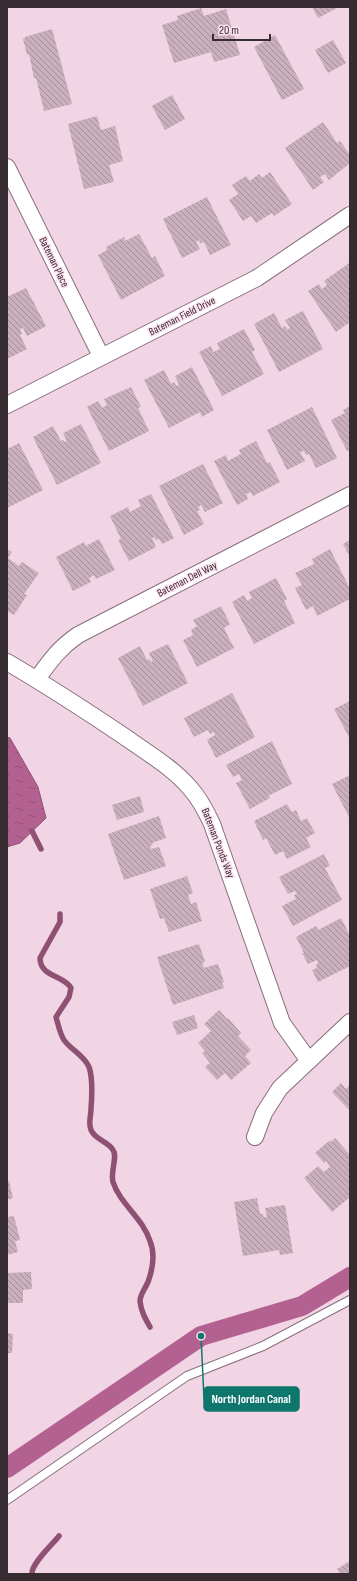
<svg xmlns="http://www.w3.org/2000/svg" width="357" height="1581" font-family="'Sofia Sans Condensed',sans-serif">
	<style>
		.water { fill: url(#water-ripples); stroke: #8e5174 }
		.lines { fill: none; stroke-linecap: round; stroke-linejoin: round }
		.stream { stroke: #8e5174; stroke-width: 5.5 }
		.canal { stroke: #b36191; stroke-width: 20 }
		.building { fill: url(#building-back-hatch) }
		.service-casing { stroke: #876f7c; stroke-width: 10 }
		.minor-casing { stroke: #876f7c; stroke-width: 18 }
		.service { stroke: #fff; stroke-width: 8 }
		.minor { stroke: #fff; stroke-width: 16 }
		.labels { text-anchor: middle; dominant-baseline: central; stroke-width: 3; stroke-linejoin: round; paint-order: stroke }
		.street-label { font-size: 11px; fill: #362b31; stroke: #fee3f1 }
		.leader { fill: none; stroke: #0f766e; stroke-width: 1.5 }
		.callout-dot { fill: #0f766e; stroke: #fee3f1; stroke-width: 1.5 }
		.callout { fill: #0f766e; stroke: #0f766e; stroke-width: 1.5 }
		.callout-label { font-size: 12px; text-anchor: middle; font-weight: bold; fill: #fff }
	</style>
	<defs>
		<pattern id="water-ripples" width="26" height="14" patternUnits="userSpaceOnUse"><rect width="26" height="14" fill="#b36191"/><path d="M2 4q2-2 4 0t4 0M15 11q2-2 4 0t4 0" fill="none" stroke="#925077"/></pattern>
		<pattern id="building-back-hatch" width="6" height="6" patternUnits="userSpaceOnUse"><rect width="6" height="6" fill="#caafbd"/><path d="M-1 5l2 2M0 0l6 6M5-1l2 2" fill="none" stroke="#a58f9a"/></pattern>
	</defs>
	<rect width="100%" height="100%" fill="#f1d5e4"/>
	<path class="water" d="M7,737L10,738L38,787L46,818L20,843L7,847Z"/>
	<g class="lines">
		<path class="stream" d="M32,831L41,849
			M60,914V922L40,958C40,977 64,975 71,988L69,997L56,1017C58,1024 60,1034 64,1040C71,1050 84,1055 89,1067C93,1078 92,1096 91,1109C91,1116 88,1123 91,1130C95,1140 108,1141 113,1150C118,1156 110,1172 113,1182C120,1204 143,1218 150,1241C155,1253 153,1267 149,1279C147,1287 140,1293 140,1301C141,1311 145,1318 150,1327
			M32,1574C31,1564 52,1545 59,1536"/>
		<path class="canal" d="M7,1468L201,1336L302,1306L350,1277"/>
	</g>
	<path class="building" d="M312,7H339L318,18Z
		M201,8L204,16L226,9L240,55L214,62L211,52L174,63L162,25L178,20L177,16Z
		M52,29L72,104L44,111L36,78H34L29,54L27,55L23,39L25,38V37Z
		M275,35L304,89L282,100L254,47Z
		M333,40L346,63L328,73L315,50Z
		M172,95L185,119L165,130L152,106Z
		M97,116L101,130L115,126L123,161L109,165L114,182L84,189L68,124Z
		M323,122L337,143L340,141L350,155V163L329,180L325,174L320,177L324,182L313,190L285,148Z
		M270,172L292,204L274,216L272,213L256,223L251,216L243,221L229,200L238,194L232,185L246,176L250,181L259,174L262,178Z
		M207,197L231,245L210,255L204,242L200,243L199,240L196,242L200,249L182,258L163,219Z
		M139,234L152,258L155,256L165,276L121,300L98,255L107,250L106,247L124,237L125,241Z
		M349,263L350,322L336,332L308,291L319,284L322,289L327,285L324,281Z
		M26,288L46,326L27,336L23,328L20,329L22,334L20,335L27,349L7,359V297Z
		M303,311L323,349L279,372L254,324L274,313L282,328L285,326L287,330L290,328L285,320Z
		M244,329L255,350L252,352L264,374L222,396L199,352L211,346L213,352L220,349L217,343Z
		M192,367L214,410L202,417L200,412L169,428L144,380L164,370L171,384L174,382L176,386L179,385L175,376Z
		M131,387L141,407L138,408L149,431L109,451L87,407L98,401L102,408L107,405L104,399Z
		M350,406V450L347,451L331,420L345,413L343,410Z
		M312,407L337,458L316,468L309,454L306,455L304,451L300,452L305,461L287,470L267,430Z
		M81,424L101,463L57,485L33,437L53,426L61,441L63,440L64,442L67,441L63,433Z
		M256,441L267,463L270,462L280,482L253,496L251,492L246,494L248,499L237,505L214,461L226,455L228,461L241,454L239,450Z
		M19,443L43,490L7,508V449Z
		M203,464L223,503L205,512L201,505L198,507L200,510L197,511L204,524L184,535L159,486Z
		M151,494L174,538L162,544L159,539L156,540L154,537L152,538L156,547L129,561L118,540L121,539L110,516L128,507L130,512L141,506L138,500Z
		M99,539L115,570L96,579L94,575L89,578L91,582L73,591L56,557L84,542L86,546Z
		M350,540V557L343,544Z
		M7,549L12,552L8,558L19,566L22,562L39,573L24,594L27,595L14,615L7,611Z
		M330,549L350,589V599L317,616L313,606L306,610L295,588L302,585L295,573L314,564L312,559Z
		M276,578L287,599L284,601L295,623L254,644L232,602L244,595L247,601L252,598L249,592Z
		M221,606L230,624L224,628L234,648L197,667L183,640L193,635L191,630L197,626L193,620Z
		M168,644L188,683L143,706L118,658L140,646L147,660L149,659L151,662L153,661L149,653Z
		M232,693L255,737L216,758L207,740L215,735L214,732L210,734L208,730L194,737L184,718Z
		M350,701V739L334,709Z
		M272,741L292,784L268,796L270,798L250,809L236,783L242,780L239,774L233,777L226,765Z
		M350,775V819L332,784Z
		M140,796L144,812L117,820L112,805Z
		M287,804L292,812L296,810L301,821L307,818L315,833L306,838L311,847L287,859L283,851L275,855L266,838L263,840L254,821Z
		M159,816L166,838L152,843L153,845L150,846L151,849L159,847L166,866L124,880L108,834Z
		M324,854L330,866L325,868L342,900L293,926L282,906L296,899L294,895L297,894L295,891L288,894L279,877Z
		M187,876L193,893L188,895L191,904L196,902L202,921L169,932L164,918L160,919L150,889Z
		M341,918L350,936V966L318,982L312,970L317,968L316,965L318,963L317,960L308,964L302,953H304L296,937L316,926L318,930Z
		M199,944L205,962L202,963L204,968L218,964L224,982L222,983L224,988L173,1005L157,957Z
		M219,1010L227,1019L228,1018L241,1033L238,1036L251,1050L245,1056L251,1063L231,1080L225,1073L217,1080L205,1067L210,1063L202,1053L205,1051L198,1043L211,1031L204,1024Z
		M194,1015L198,1028L177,1035L172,1022Z
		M341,1083L346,1089L350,1085V1111L332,1092Z
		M335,1138L350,1155V1197L332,1212L304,1178L318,1166L324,1172L330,1167L326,1161L324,1163L315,1153L330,1140L331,1142Z
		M7,1181H9L13,1198L7,1200Z
		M257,1198L260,1214H263V1217H267L265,1208L285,1205L293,1253L280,1255L279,1250L243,1256L234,1202Z
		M14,1216L20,1240L15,1241L18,1252L7,1255V1217Z
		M31,1272L32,1289L23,1290V1303H7V1273Z
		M7,1333L13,1334L12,1353H7Z
		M350,1561V1574H340L337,1569Z"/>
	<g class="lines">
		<g class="service-casing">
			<path id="service" d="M7,1500L187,1376L263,1346L350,1300"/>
		</g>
		<g class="minor-casing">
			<path id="minor" d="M7,167L101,356
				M7,405L257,278L350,215
				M7,662C48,686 88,712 128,739C149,754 173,768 190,788C200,799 206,811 212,824L282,1023L309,1061
				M37,679C50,661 59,648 78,635L350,495
				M255,1137L264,1113L280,1088L350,1022"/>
		</g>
		<use href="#service" class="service"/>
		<use href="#minor" class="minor"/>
	</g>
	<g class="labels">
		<g class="street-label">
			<text transform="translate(54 262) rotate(64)">Bateman Place</text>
			<text transform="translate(182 316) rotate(-27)">Bateman Field Drive</text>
			<text transform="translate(187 579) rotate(-27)">Bateman Dell Way</text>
			<text transform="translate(218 843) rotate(69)">Bateman Ponds Way</text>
		</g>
	</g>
	<path class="leader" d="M201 1336L204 1399"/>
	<circle class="callout-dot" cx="201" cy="1336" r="4"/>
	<rect class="callout" x="204" y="1387" width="95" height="24" rx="4"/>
	<g class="callout-label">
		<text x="251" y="1403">North Jordan Canal</text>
	</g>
	<rect width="357" height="1581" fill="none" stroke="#362b31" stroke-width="16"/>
	<path d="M213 34v6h57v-6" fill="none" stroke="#362b31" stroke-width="2"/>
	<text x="219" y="34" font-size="12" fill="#362b31" stroke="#fee3f1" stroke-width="3" paint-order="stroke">20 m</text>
</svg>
